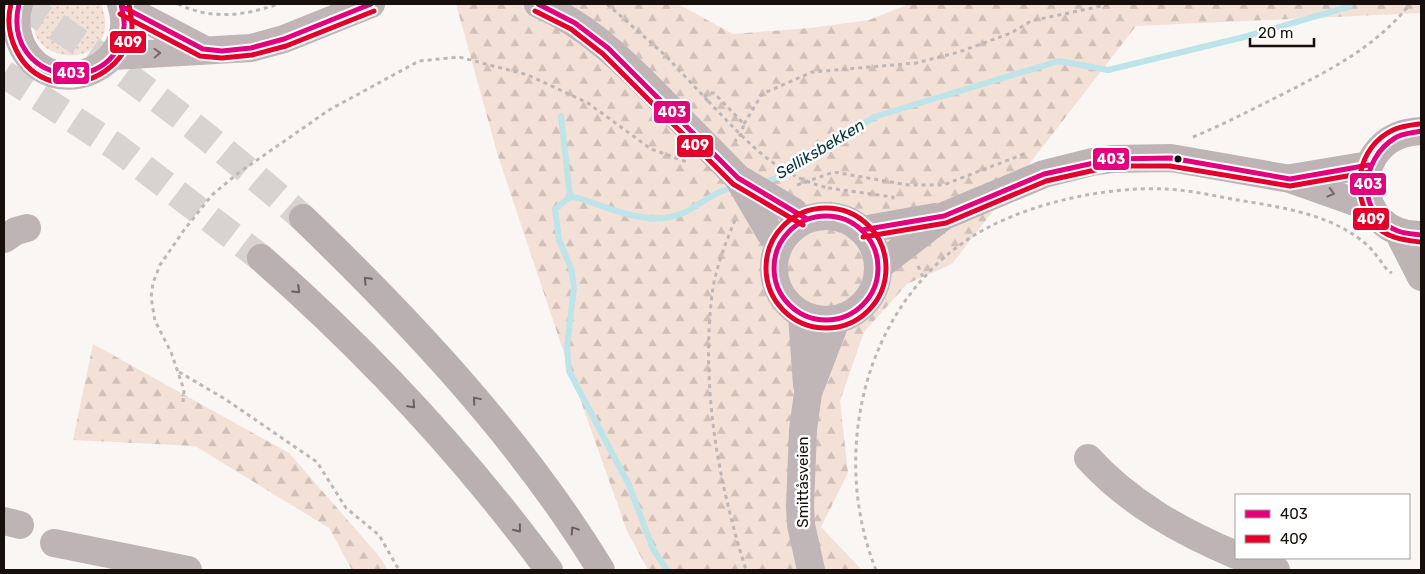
<svg xmlns="http://www.w3.org/2000/svg" width="1425" height="574" font-family="Rubik,sans-serif">
	<style>
		.green { fill: url(#green-dots) }
		.forest { fill: url(#forest-firs) }
		.lines { fill: none; stroke-linecap: round; stroke-linejoin: round }
		.stream { stroke: #bde4e8; stroke-width: 6 }
		.highway-tunnel { stroke: #d8d3d0; stroke-width: 28; stroke-dasharray: 28 14; stroke-linecap: butt }
		.path { stroke: #beb6b7; stroke-width: 3; stroke-dasharray: 4 4; stroke-linecap: butt }
		.minor { stroke: #beb4b5; stroke-width: 28 }
		.major { stroke: #c0b5b7; stroke-width: 28 }
		.highway { stroke: #baafb1; stroke-width: 28 }
		.path-bridge { stroke: #beb6b7; stroke-width: 3; stroke-dasharray: 4 4; stroke-linecap: butt }
		.major-bridge { stroke: #c0b5b7; stroke-width: 28 }
		.bus-1-casing { stroke: #fff; stroke-width: 9 }
		.bus-2-casing { stroke: #fff; stroke-width: 9 }
		.bus-1 { stroke: #e5007d; stroke-width: 5 }
		.bus-2 { stroke: #e4002b; stroke-width: 5 }
		.oneway { stroke: #746a6a }
		.oneway2 { stroke: #726a68 }
		.oneway3 { stroke: #685f5e }
		.bus-dot { fill: #160f0b; stroke: #fff; stroke-width: 2 }
		.labels { text-anchor: middle; dominant-baseline: central; stroke-width: 5; stroke-linejoin: round; paint-order: stroke }
		.street-label { font-size: 15px; fill: #160f0b; stroke: #fff }
		.water-label { font-size: 16px; font-style: italic; fill: #00373d; stroke: #fff }
		.line-badge { stroke: #fff; stroke-width: 2 }
		.badge-label { font-size: 14px; text-anchor: middle; font-weight: bold; fill: #fff }
	</style>
	<defs>
		<pattern id="green-dots" width="8" height="8" patternUnits="userSpaceOnUse" patternTransform="scale(1.25)"><rect width="8" height="8" fill="#f3e1d8"/><path d="M2 2h.1M6 6h.1" fill="none" stroke="#d0c0b8" stroke-width="1.8" stroke-linecap="round"/></pattern>
		<pattern id="forest-firs" width="22" height="20" patternUnits="userSpaceOnUse" patternTransform="scale(1.25)"><rect width="22" height="20" fill="#f3e1d8"/><path d="M5 1l3.5 6h-7zM16 11l3.5 6h-7z" fill="#d0c0b8"/></pattern>
	</defs>
	<rect width="100%" height="100%" fill="#faf6f3"/>
	<path class="green" d="M38,4H101C129,75 9,70 38,4Z"/>
	<path class="forest" d="M456,4H678L733,34L810,28L869,20L909,4H1421V13L1136,26L952,264L907,284L864,332L840,401L848,473L821,527L862,570H648L627,531L568,365L498,156Z
		M93,344L289,453L379,556L388,570H352L329,528L195,446L73,440Z"/>
	<g class="lines">
		<path class="stream" d="M561,116L570,197
			M762,183L776,178L811,152L877,116L1059,61L1108,70L1244,37L1348,7L1351,4
			M667,570L653,549L629,485L569,371L567,347L574,287L571,268L559,240L555,209L570,197L579,198C610,208 650,228 683,213C702,204 714,191 735,187"/>
		<path class="highway-tunnel" d="M21,4C122,67 213,139 303,218
			M4,74L116,147L261,258"/>
		<path class="path" d="M178,4C211,20 244,16 278,4
			M607,4L665,55L708,101
			M704,97L709,93H714L744,124L741,134L735,141
			M744,124L762,94L812,72L916,63L959,52L1011,33L1031,21L1111,4
			M1193,137C1222,125 1251,110 1279,96C1328,71 1375,48 1410,4
			M797,185L834,172L908,185H943L1024,154
			M828,188L893,197V200
			M735,220C724,247 713,275 711,304C702,393 719,485 746,570
			M918,266L924,279
			M179,372L225,399L317,462L346,508L379,535L399,570
			M183,402L184,390L171,352L155,321L151,297L153,283L160,265L184,230L212,195L237,174L329,110L419,61L459,57L528,75L588,103L651,149L687,162
			M876,570C831,458 861,314 964,242C1016,205 1104,186 1166,189C1188,190 1210,195 1232,199C1272,206 1316,211 1351,233C1360,239 1370,246 1376,255C1382,261 1384,269 1392,273"/>
		<path class="minor" d="M1421,131C1346,134 1350,237 1421,235
			M1291,178L1369,165
			M862,230L935,217
			M1398,232L1421,277
			M4,239L16,231L27,228
			M879,266L944,216L1044,174L1092,162L1112,159L1171,158L1290,179L1372,208
			M1088,458C1129,503 1181,532 1236,555
			M4,521L20,525
			M54,543L188,570
			M1242,558L1276,570"/>
		<path class="major" d="M19,4C14,19 16,34 23,48C54,105 142,66 121,4
			M538,4C594,28 635,73 677,116
			M123,7L203,49
			M112,56L251,48L284,39L371,4
			M774 268a52 52 0 1 1 104 0a52 52 0 1 1-104 0Z
			M802,315L807,385
			M811,570L801,525L800,506L803,430L808,393L836,320"/>
		<path class="highway" d="M303,218C413,324 521,439 601,570
			M261,258C367,351 465,456 549,570"/>
		<path class="path-bridge" d="M708,101C746,140 773,174 828,188"/>
		<path class="major-bridge" d="M677,116L738,178L770,233
			M743,181L793,211"/>
		<g class="bus-1-casing">
			<path id="bus-1" d="M19,4C0,83 115,102 124,27C125,20 122,11 121,4
				M538,4L575,23L608,48L738,178L807,219
				M123,7L203,49L222,51L251,48L284,39L371,4
				M1421,131C1413,133 1402,133 1395,138C1360,159 1355,215 1398,231C1405,234 1414,234 1421,235
				M774 268a52 52 0 1 1 104 0a52 52 0 1 1-104 0Z
				M862,230L944,216L1044,174L1112,159L1171,158L1290,179L1369,165"/>
		</g>
		<g class="bus-2-casing">
			<path id="bus-2" d="M11,4C3,35 20,72 52,81C88,91 129,64 132,27C132,20 130,11 129,4
				M535,11L571,29L603,54L733,184L803,225
				M120,14L200,56L222,58L252,55L286,46L374,11
				M1419,124C1411,125 1401,126 1393,130C1357,147 1349,195 1374,224C1386,238 1404,240 1420,242
				M766 268a60 60 0 1 1 120 0a60 60 0 1 1-120 0Z
				M863,237L946,223L1046,181L1113,166H1170L1290,186L1370,172"/>
		</g>
		<use href="#bus-1" class="bus-1"/>
		<use href="#bus-2" class="bus-2"/>
	</g>
	<defs><path id="oneway-chevron" d="M-2-3.5L2.5 0L-2 3.5" fill="none" stroke-width="1.6" stroke-linecap="round" stroke-linejoin="round" transform="scale(1.25)"/></defs>
	<use class="oneway" href="#oneway-chevron" transform="translate(157 53) rotate(-2)"/>
	<use class="oneway2" href="#oneway-chevron" transform="translate(1331 193) rotate(16)"/>
	<g class="oneway3">
		<use href="#oneway-chevron" transform="translate(367 280) rotate(-134)"/>
		<use href="#oneway-chevron" transform="translate(297 290) rotate(43)"/>
		<use href="#oneway-chevron" transform="translate(476 400) rotate(-130)"/>
		<use href="#oneway-chevron" transform="translate(412 405) rotate(47)"/>
		<use href="#oneway-chevron" transform="translate(518 529) rotate(52)"/>
		<use href="#oneway-chevron" transform="translate(574 530) rotate(-124)"/>
	</g>
	<circle class="bus-dot" cx="1178" cy="159" r="4.5"/>
	<g class="labels">
		<g class="street-label">
			<text transform="translate(803 482) rotate(-90)">Smittåsveien</text>
		</g>
		<g class="water-label">
			<text transform="translate(820 149) rotate(-31)">Selliksbekken</text>
		</g>
	</g>
	<g class="line-badge">
		<rect x="109" y="30" width="38" height="24" rx="5" fill="#e4002b"/>
		<rect x="52" y="61" width="38" height="24" rx="5" fill="#e5007d"/>
		<rect x="653" y="100" width="38" height="24" rx="5" fill="#e5007d"/>
		<rect x="676" y="134" width="38" height="24" rx="5" fill="#e4002b"/>
		<rect x="1092" y="147" width="38" height="24" rx="5" fill="#e5007d"/>
		<rect x="1349" y="172" width="38" height="24" rx="5" fill="#e5007d"/>
		<rect x="1352" y="207" width="38" height="24" rx="5" fill="#e4002b"/>
	</g>
	<g class="badge-label">
		<text x="128" y="47">409</text>
		<text x="71" y="78">403</text>
		<text x="672" y="117">403</text>
		<text x="695" y="150">409</text>
		<text x="1111" y="164">403</text>
		<text x="1368" y="189">403</text>
		<text x="1371" y="224">409</text>
	</g>
	<rect width="1425" height="574" fill="none" stroke="#160f0b" stroke-width="10"/>
	<rect x="1235" y="494" width="175" height="65" fill="#ffffff" stroke="#a29f9d"/>
	<rect x="1245" y="510" width="25" height="8" fill="#e5007d" stroke="#a29f9d"/>
	<text x="1280" y="519" font-size="15" fill="#160f0b">403</text>
	<rect x="1245" y="535" width="25" height="8" fill="#e4002b" stroke="#a29f9d"/>
	<text x="1280" y="544" font-size="15" fill="#160f0b">409</text>
	<path d="M1250 38v8h64v-8" fill="none" stroke="#160f0b" stroke-width="2.5"/>
	<text x="1258" y="38" font-size="15" fill="#160f0b" stroke="#ffffff" stroke-width="4" paint-order="stroke">20 m</text>
</svg>
